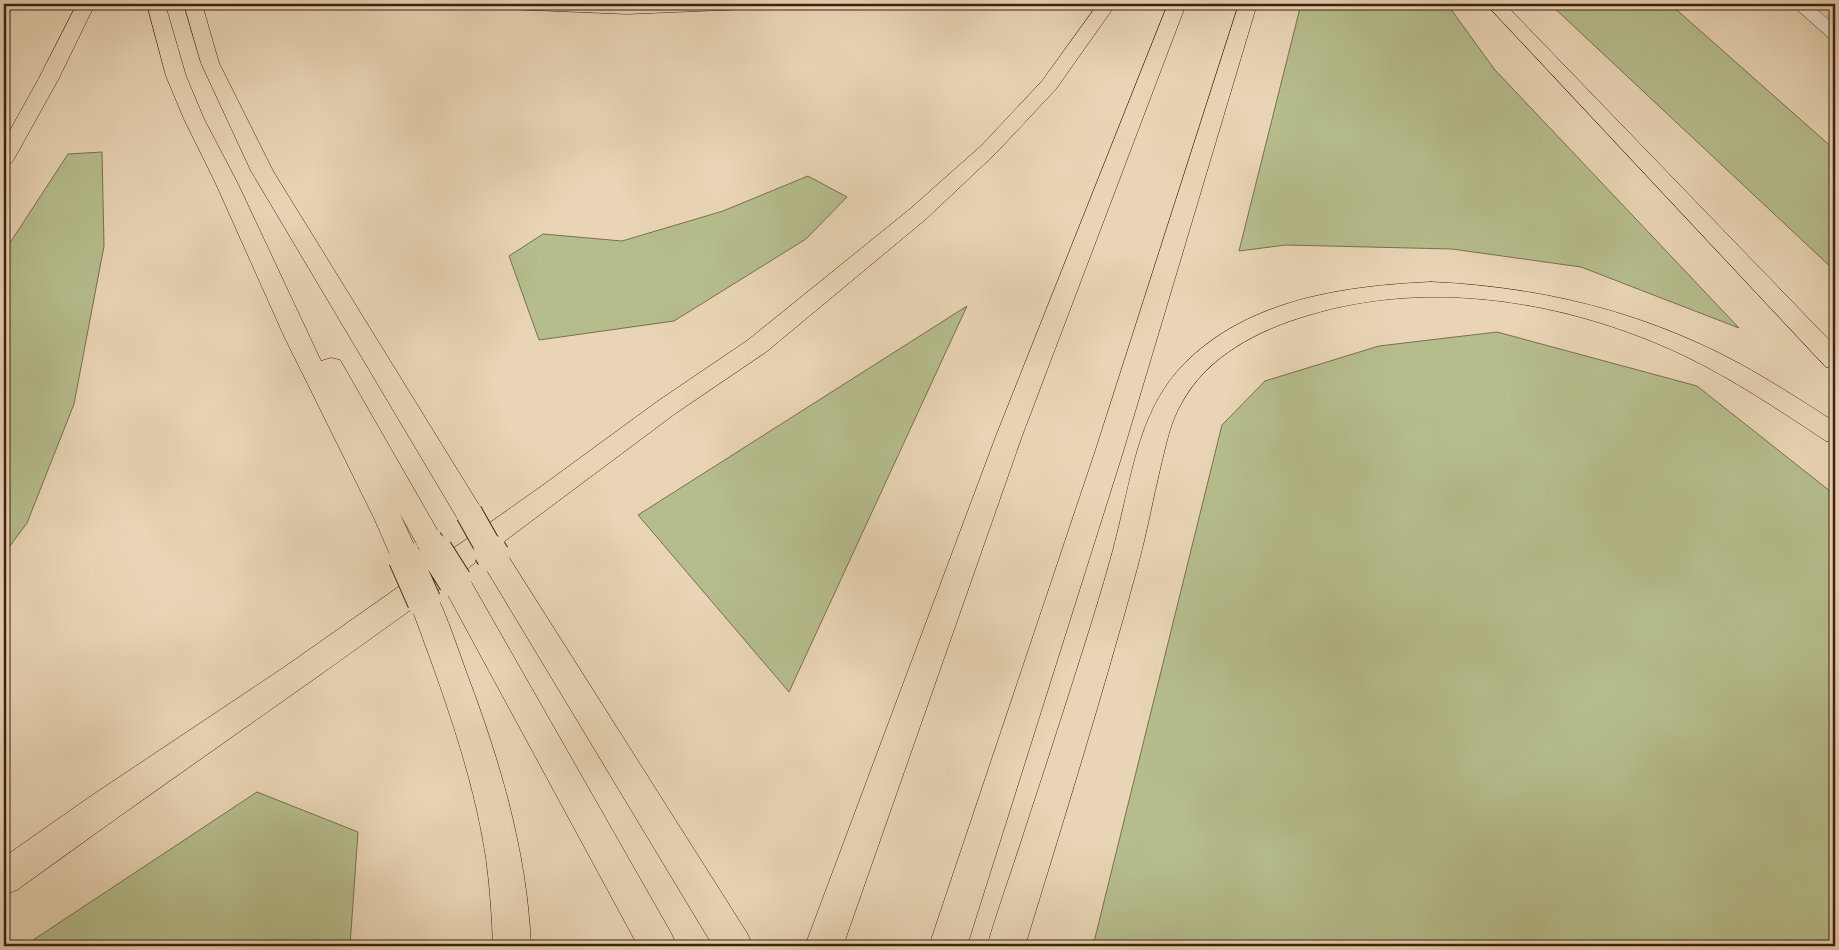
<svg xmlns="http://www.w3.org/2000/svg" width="1839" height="950" font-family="'Sorts Mill Goudy',serif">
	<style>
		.green { fill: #b6bd8d; stroke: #7a6f4e }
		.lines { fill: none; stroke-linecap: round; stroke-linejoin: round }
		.minor-casing { stroke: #6a4e38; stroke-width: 1 }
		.highway-casing { stroke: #3f210f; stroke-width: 1 }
		.minor { fill: #f1e4cf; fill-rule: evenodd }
		.highway { fill: #e9d5b5; fill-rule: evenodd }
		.highway-bridge-far1-casing { stroke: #3f210f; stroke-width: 28; stroke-linecap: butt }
		.highway-bridge-casing { stroke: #3f210f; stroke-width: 35; stroke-linecap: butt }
		.highway-bridge-far1 { stroke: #e9d5b5; stroke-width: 26 }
		.highway-bridge { stroke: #e9d5b5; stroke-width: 33 }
	</style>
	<rect width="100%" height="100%" fill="#e9d5b5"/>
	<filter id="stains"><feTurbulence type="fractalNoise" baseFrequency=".004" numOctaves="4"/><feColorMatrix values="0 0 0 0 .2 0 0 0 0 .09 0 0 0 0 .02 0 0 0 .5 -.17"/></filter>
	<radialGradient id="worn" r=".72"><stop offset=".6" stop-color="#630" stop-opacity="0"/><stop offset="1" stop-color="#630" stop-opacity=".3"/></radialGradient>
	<path class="green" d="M1301,4H1447L1495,70L1739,328L1581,267L1452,249L1286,245L1239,251Z
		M1550,4H1670L1835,150V271Z
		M102,152L104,246L74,404L27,523L4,554V252L68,154Z
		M808,176L847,197L806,239L674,321L539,340L509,256L543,234L622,241L723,211Z
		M967,306L789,692L638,515Z
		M1497,332L1697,386L1835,495V946H1093L1222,425L1265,381L1379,346Z
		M257,792L358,832L350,946H24Z"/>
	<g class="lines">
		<g class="minor-casing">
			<path id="minor" d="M1791,4H1810L1835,25V39L1829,38Z"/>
		</g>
		<g class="highway-casing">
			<path id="highway" d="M77,4H95L58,80L14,159L11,163L4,165V141L38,80Z
				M147,4H165L186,76L204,119L238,184L321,361L331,358L340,360L443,540L439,548L429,551L419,548L400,514L420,558L415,566L405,569L395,566L374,518L284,336L216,184L184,119L166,76Z
				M184,4H202L219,63L273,171L479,505L483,513L479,521L469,524L459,521L251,171L201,63Z
				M497,4H756L753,8L747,9L627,14L506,9L500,8Z
				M1098,4H1116L1056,89L996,153L926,219L766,352L676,413L498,546L503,548L747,933L753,946H713L480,559L463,572L466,573L671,933L677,946H638L443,586L435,592C448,618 457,647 467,674C500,761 527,852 531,946H493C492,917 490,887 486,858C473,773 442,690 412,609C281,704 147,795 17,890L4,895V857L91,796L283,668L539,488L658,401L748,340L910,209L982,145L1042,81Z
				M1168,4H1186L1022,436L843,946H805L996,436Z
				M1239,4H1257L1123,452L967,946H929L1095,452Z
				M1486,4H1505L1835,346V369L1826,367Z
				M1431,282C1524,286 1615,305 1700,344C1747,365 1791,394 1835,422V443L1826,441C1779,410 1733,379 1683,355C1568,301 1431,278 1309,315C1258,330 1207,356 1181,404C1170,423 1166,445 1161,465C1153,498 1147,532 1138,565C1103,693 1064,819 1025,946H987C998,909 1011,873 1023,836C1046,766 1069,695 1091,625C1101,592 1111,560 1119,526C1133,469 1141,408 1184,364C1248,299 1345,286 1431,282Z"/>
		</g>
		<use href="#minor" class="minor"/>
		<use href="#highway" class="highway"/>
		<g class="highway-bridge-far1-casing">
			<path id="highway-bridge-far1" d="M469,513L491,552
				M429,540L437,552"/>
		</g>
		<g class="highway-bridge-casing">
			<path id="highway-bridge" d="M436,551L455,581
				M490,551L493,556
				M405,558L424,601"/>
		</g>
		<use href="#highway-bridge-far1" class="highway-bridge-far1"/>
		<use href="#highway-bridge" class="highway-bridge"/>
	</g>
	<rect width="1839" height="950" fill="none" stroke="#e9d5b5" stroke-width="20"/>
	<rect x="5" y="5" width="1829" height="940" fill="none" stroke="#3f210f" stroke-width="2.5"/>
	<rect x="10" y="10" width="1819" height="930" fill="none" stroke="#3f210f"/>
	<rect width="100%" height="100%" filter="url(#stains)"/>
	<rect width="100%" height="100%" fill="url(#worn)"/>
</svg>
